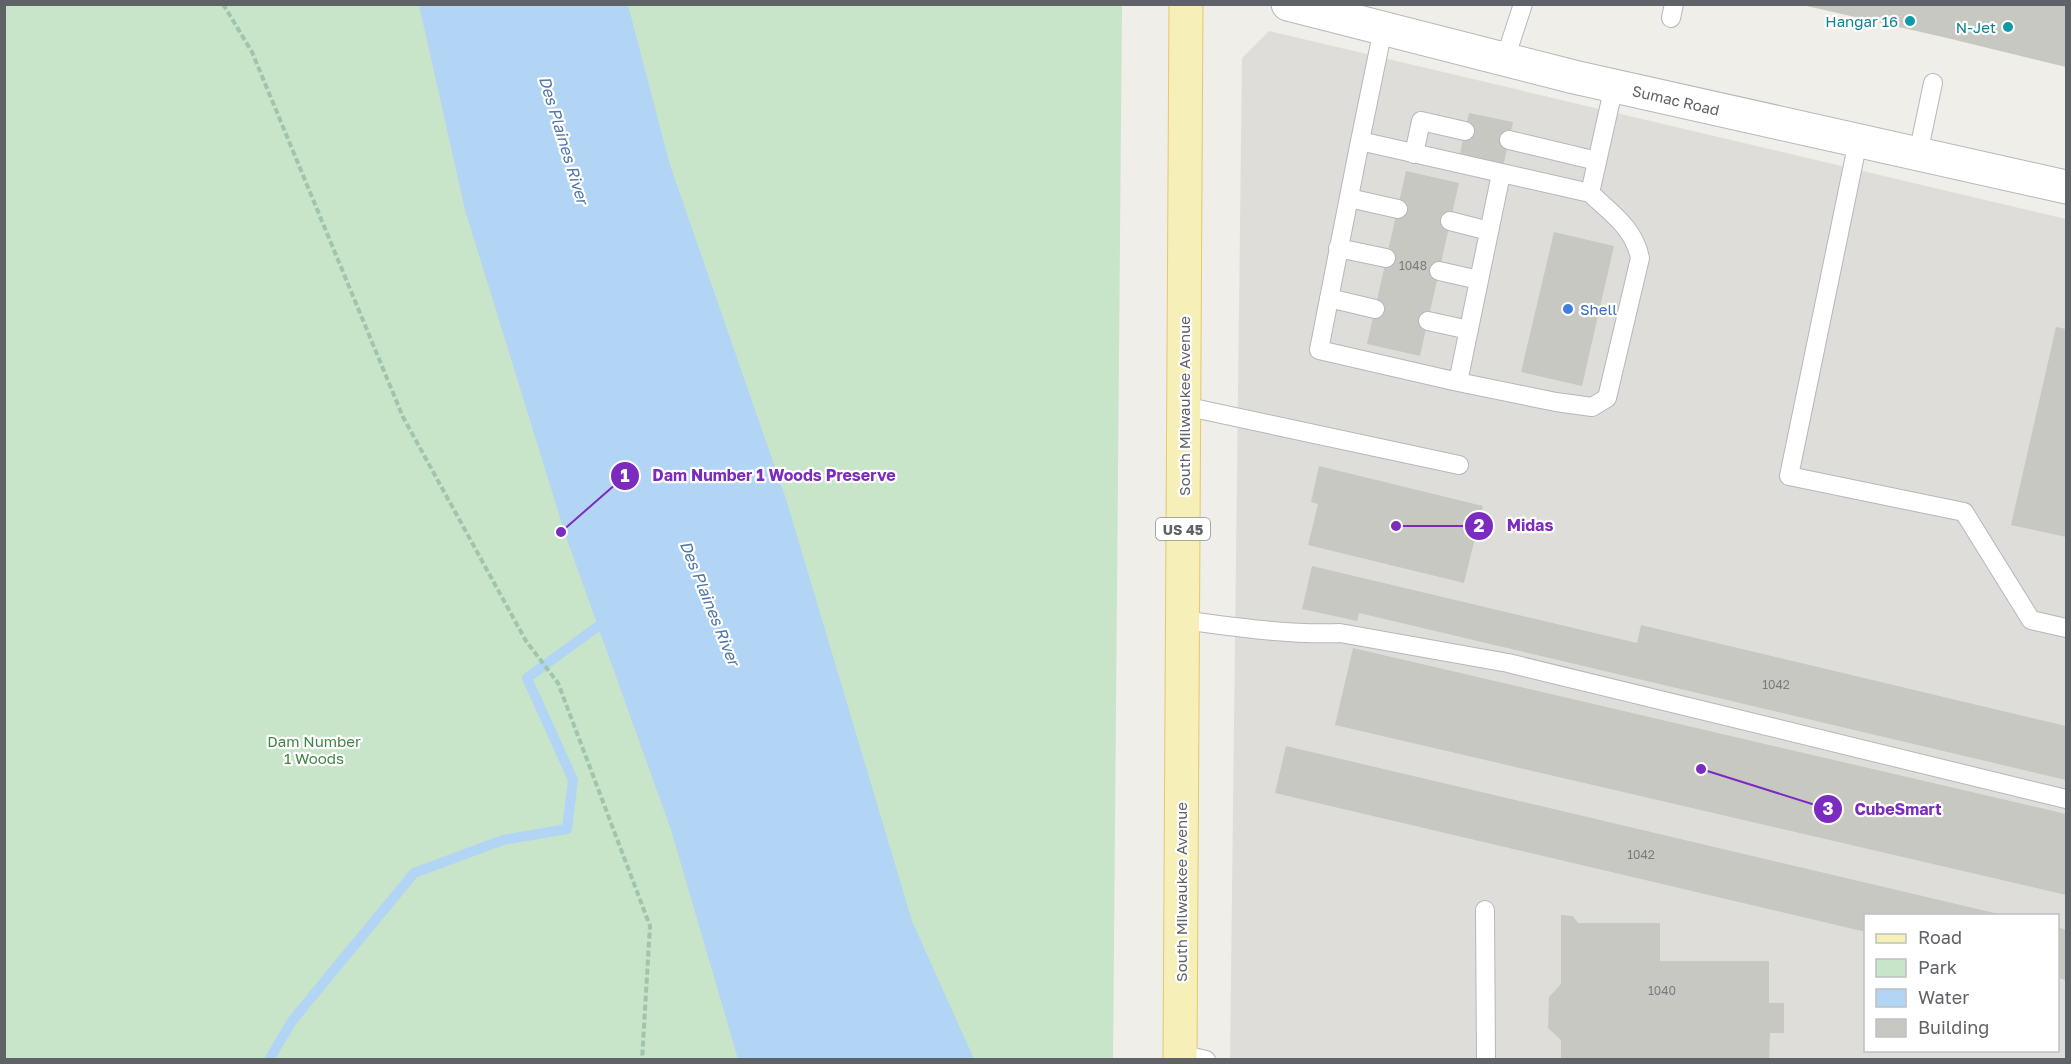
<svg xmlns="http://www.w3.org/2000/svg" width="2071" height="1064" font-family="'Golos Text',sans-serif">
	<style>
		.industrial { fill: #dfddda; fill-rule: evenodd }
		.green { fill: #c8e4c9 }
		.water { fill: #b2d5f6 }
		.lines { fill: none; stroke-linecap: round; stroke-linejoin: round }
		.stream { stroke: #b2d5f6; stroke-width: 10 }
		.building { fill: #c8c8c3 }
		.lane-casing { stroke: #b5b7bb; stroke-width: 20 }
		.street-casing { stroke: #b5b7bb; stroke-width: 35 }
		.primary-casing { stroke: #e2c86f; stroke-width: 35 }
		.path { stroke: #a2c4ad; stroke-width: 4; stroke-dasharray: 6 3; stroke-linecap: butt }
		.lane { stroke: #fff; stroke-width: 18 }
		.street { stroke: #fff; stroke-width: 33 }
		.primary { stroke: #f6efb7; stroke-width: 33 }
		.culture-dot { fill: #0f9aa8; stroke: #fff; stroke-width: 2 }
		.shop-dot { fill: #3f7fe0; stroke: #fff; stroke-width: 2 }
		.labels { text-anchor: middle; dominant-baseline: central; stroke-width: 4.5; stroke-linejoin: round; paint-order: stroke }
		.number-label { font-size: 12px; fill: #797c7d }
		.shield { fill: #fff; stroke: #8f9194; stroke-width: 1.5 }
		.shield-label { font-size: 14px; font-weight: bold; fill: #5f6266 }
		.culture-label { font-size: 15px; fill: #0d838f; stroke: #fff; text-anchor: end }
		.street-label { font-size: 15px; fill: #5f6266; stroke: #fff }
		.shop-label { font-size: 15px; fill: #366cbe; stroke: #fff; text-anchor: start }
		.park-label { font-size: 15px; fill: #418447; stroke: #fff }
		.water-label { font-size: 16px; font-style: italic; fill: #4f76a6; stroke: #fff }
		.leader { fill: none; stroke: #7b2cbf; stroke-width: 2 }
		.callout-dot { fill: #7b2cbf; stroke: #fff; stroke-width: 2 }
		.mark-label { font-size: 18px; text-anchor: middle; font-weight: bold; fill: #fff }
		.callout-label { font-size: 16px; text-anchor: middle; font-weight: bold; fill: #7b2cbf; stroke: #fff; stroke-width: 4.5; stroke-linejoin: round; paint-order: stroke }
	</style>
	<rect width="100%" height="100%" fill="#f0eee8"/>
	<path class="industrial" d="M1269,31L2066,219V1059L1230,1060L1242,58ZM1866,916H2058V1050H1866Z"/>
	<path class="green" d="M4,5H1122L1113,1059H5Z"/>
	<path class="water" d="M419,5H628L670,165L786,499L912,921L974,1059H738L671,830L566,537L465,210Z"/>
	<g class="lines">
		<path class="stream" d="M269,1060L292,1021L414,873L503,840L567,829L573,780L527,678L608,619"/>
	</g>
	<path class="building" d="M1798,4H2066V67L1947,38Z
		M1469,113L1513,122L1503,167L1459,158Z
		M1406,171L1459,183L1420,356L1367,344Z
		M1554,232L1614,246L1582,386L1521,372Z
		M2056,327L2066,329V537L2011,525Z
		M1319,466L1483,506L1464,583L1308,545L1318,504L1311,502Z
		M1312,566L1637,643L1641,625L2066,726V780L1359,613L1357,621L1302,609Z
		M1353,648L2066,814V895L1335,725Z
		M1286,746L2003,915V916H1866V932L1275,793Z
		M1561,915L1573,916L1578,923H1660V961H1769V1003H1784V1033H1770L1769,1060H1561V1040L1548,1028L1549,997L1561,984Z
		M2058,927L2066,930V980L2058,978Z"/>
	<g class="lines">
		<g class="lane-casing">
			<path id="lane" d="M1671,18L1674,4
				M1505,59L1523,4
				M1509,140L1597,161
				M1360,141L1383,29
				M1858,141L1789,476L1964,512L2031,620L2066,628
				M1414,154L1421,121L1465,131
				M1918,154L1933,83
				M1501,174L1458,382L1319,350L1360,141L1590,193L1614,86
				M1349,198L1398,209
				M1450,221L1489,231
				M1338,248L1386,258
				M1439,271L1479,280
				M1329,298L1375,309
				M1428,321L1469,330
				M1458,382L1556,402L1592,407L1607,398L1640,258C1634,228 1611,213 1590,193
				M1184,406L1459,465
				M1182,620C1235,627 1287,635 1340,633L1508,663L2066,799
				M1485,910L1486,1060
				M1180,1054L1206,1060"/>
		</g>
		<g class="street-casing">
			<path id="street" d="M1288,4L1574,77L2066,187"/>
		</g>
		<g class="primary-casing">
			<path id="primary" d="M1180,1060L1186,4"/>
		</g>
		<path class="path" d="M223,4L252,52L403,417L526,641L558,683L650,926L642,1060"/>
		<use href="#lane" class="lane"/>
		<use href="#street" class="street"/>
		<use href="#primary" class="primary"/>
	</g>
	<g class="culture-dot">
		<circle cx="1910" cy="21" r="6"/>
		<circle cx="2008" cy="27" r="6"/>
	</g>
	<circle class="shop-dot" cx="1568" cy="309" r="6"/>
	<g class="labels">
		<g class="number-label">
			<text x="1413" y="265">1048</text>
			<text x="1776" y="684">1042</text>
			<text x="1641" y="854">1042</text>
			<text x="1662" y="990">1040</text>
		</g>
		<rect class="shield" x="1156" y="518" width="54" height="22" rx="4.5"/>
		<g class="shield-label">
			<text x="1183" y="529">US 45</text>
		</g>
		<g class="culture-label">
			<text x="1898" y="21">Hangar 16</text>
			<text x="1996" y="27">N-Jet</text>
		</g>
		<g class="street-label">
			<text transform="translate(1676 100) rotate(13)">Sumac Road</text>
			<text transform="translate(1184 406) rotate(-90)">South Milwaukee Avenue</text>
			<text transform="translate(1181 892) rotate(-90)">South Milwaukee Avenue</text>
		</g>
		<g class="shop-label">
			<text x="1580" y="309">Shell</text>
		</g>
		<g class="park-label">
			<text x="314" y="741">Dam Number<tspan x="314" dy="17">1 Woods</tspan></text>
		</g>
		<g class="water-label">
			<text transform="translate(564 140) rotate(73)">Des Plaines River</text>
			<text transform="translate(710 603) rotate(68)">Des Plaines River</text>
		</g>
	</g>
	<path class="leader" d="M561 532L625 476M1396 526L1479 526M1701 769L1828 809"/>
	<g class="callout-dot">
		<circle cx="561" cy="532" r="6"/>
		<circle cx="1396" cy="526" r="6"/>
		<circle cx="1701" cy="769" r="6"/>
		<circle cx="625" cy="476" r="15"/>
		<circle cx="1479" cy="526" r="15"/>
		<circle cx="1828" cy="809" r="15"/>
	</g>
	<g class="mark-label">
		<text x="625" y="482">1</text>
		<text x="1479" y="532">2</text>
		<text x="1828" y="815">3</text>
	</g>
	<g class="callout-label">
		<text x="774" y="481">Dam Number 1 Woods Preserve</text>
		<text x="1530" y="531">Midas</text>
		<text x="1898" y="815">CubeSmart</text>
	</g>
	<rect width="2071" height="1064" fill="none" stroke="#5f6266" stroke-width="12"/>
	<rect x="1864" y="914" width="195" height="138" fill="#ffffff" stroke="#bfc0c2" stroke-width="1.5"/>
	<rect x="1876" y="934" width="30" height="9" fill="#f6efb7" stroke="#bfc0c2" stroke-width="1.5"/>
	<text x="1918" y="944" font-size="18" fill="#5f6266">Road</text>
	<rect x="1876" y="959" width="30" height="18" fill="#c8e4c9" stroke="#bfc0c2" stroke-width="1.5"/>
	<text x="1918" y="974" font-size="18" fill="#5f6266">Park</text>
	<rect x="1876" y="989" width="30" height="18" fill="#b2d5f6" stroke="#bfc0c2" stroke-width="1.5"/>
	<text x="1918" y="1004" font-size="18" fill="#5f6266">Water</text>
	<rect x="1876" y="1019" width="30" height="18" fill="#c8c8c3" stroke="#bfc0c2" stroke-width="1.5"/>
	<text x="1918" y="1034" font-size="18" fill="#5f6266">Building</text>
</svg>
